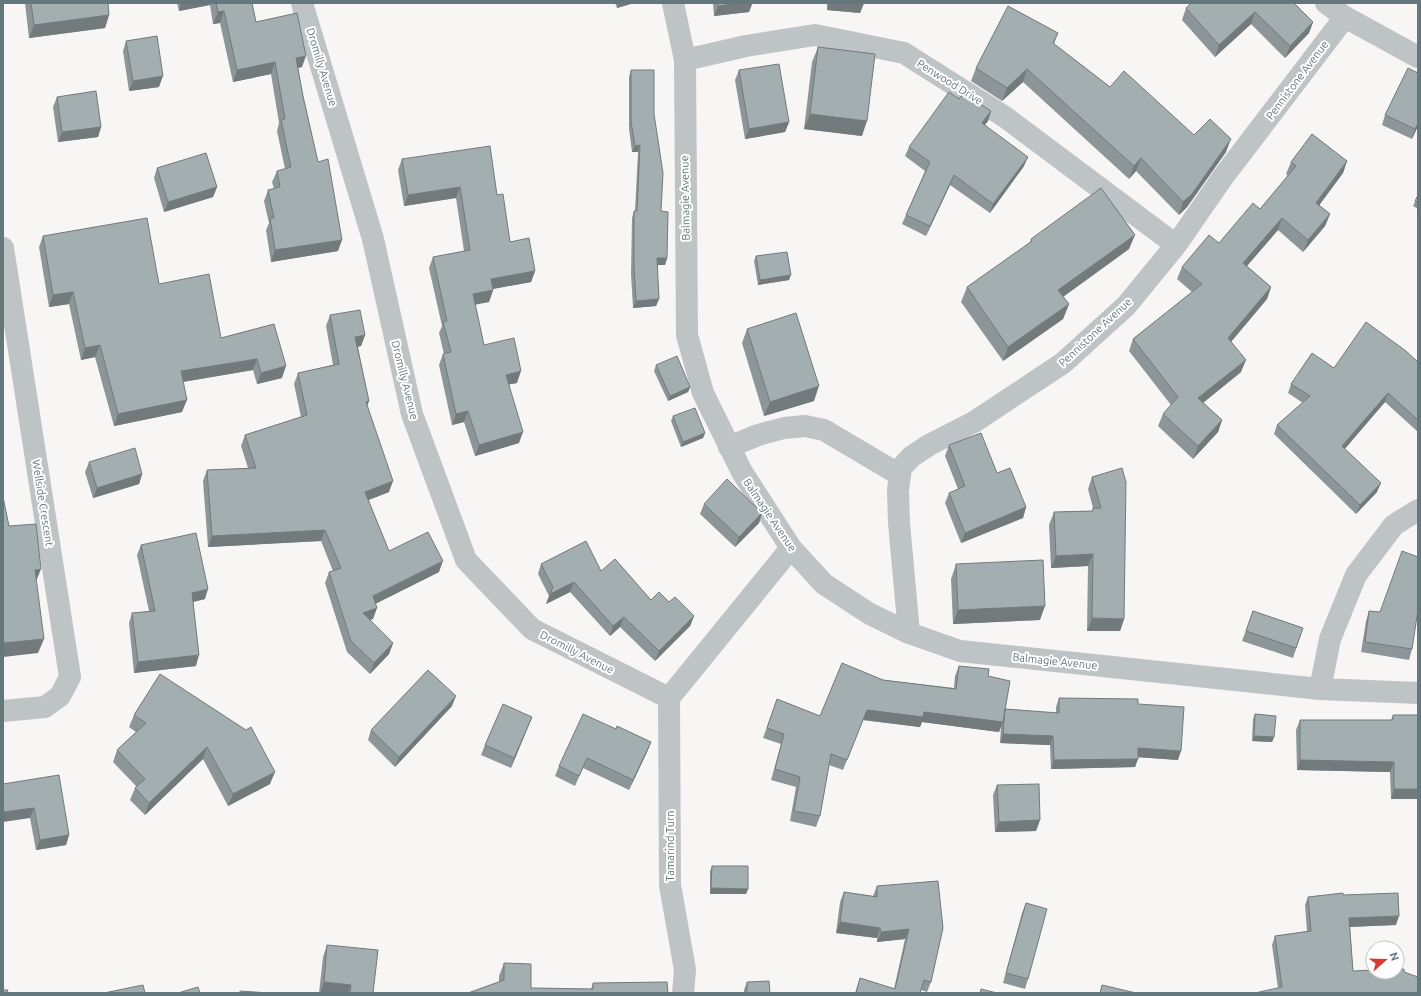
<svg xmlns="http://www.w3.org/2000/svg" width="1421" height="996" font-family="Ubuntu,sans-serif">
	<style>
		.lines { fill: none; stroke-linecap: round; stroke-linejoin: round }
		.minor { stroke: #bec3c5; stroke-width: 22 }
		.wall { fill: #8c9698 }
		.shaded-wall { fill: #727a7c }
		.building { fill: #a3aeb1; stroke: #727a7c }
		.labels { text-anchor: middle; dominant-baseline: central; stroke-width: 4; stroke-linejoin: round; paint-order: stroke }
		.street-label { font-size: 11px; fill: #64777d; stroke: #fff }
	</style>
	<rect width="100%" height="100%" fill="#f7f6f4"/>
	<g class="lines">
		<path class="minor" d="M302,3L373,239L412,414L466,560L532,629L669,698
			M673,3L685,60L687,335L703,393L742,472L791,548L824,584L870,614L909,633L960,651L1320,689L1418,693
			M1326,3L1345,17L1418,57
			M685,60L746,46L815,35L904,53L1005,117L1176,245
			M3,248L70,677L60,696L45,707L3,711
			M729,447L758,435L784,428L805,426L824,430L900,475
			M909,633L899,523L898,490L901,468L911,457L929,445L974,422L1063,363L1126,306L1176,245L1223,177L1345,17
			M1320,689L1330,639L1356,575L1394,525L1418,510
			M669,698L670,885L685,970L683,993
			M669,698L791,548"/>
	</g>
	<path class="wall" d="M25,3H108L109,15L105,28L29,38Z
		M177,3H252L256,22L302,67L298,68L303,96L338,251L271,262L266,230L269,223L264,201L268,190L274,189L272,182L277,171L285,169L277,131L279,123L271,74L233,82L220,23L213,24L210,5L179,11Z
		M615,3H634L617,8Z
		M713,3H765L752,4L749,12L714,16Z
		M827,3H864L860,13L827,10Z
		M1294,3L1313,22L1309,33L1285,58L1251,24L1215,57L1182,20L1186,8Z
		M1058,33L1054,44L1110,87L1194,135L1226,152L1187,207L1179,215L1136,171L1129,179L1023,82L1002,101L971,81L976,68Z
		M126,41L159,87L129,91L123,51Z
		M818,47L862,136L804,129L812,62Z
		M631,70L654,114L661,211L667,258L665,265H657L659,299L656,306L633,308L631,274L632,218L634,211H635L638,152H632L629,129V77Z
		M739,70L789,122L785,132L745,139L735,80Z
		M1418,73V126L1412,139L1382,125L1385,115Z
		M57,97L101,127L98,137L58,142L53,107Z
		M959,99L991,111L988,121L985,125L1024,166L990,213L950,185L926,236L902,224L906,215L925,171L905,156L909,147Z
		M402,159L497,195L510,242L535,271L531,282L493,289V290L489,302L475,304L484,345L517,383L509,384L519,443L475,456L464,422L452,425L439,365L443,354H444L439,333L442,326L429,268L433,257L464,251L456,198L404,206L398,170Z
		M1347,161L1343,173L1319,205L1330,214L1325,226L1303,252L1278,230L1247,266L1271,287L1267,299L1231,342L1241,372L1203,403L1222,420L1218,432L1193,459L1158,426L1163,414L1171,405L1129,351L1133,339L1192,292L1177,279L1182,267L1219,243L1260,209L1288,176L1286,174L1291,162Z
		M157,168L217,187L213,197L164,212L154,178Z
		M1418,195V209L1413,206Z
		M43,236L159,284L221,338L274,324L282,378L257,384L253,370L183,382L182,412L114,426L95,357L81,360L69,304L49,307L39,247Z
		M1031,239L1129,249L1063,297L1069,304L1063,319L1003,361L961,302L967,287L1030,243Z
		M756,256L789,280L758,285L754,261Z
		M330,315L365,335L361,346L358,347L369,401L367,406L389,492L368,500L389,551L439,572L375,604L373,619L370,620L393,643L389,654L370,674L347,652L325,583L329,572L333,571L321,541L208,547L203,481L207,470L248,468L241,446L245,435L301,417L294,384L298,373L333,365L326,326Z
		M747,329L814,401L764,416L742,343Z
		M1418,362V432L1385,402L1345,449L1377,492L1356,514L1274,434L1277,425L1303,403L1288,393L1291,384L1334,368Z
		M656,365L690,387L688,392L668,401L654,371Z
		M673,416L705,433L703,438L681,447L671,421Z
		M949,445L997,473L1026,507L1023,518L961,543L945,503L949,493L958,489L945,456Z
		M89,462L142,474L139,484L93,498L85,472Z
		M1122,468L1124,619L1120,631H1087L1088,566L1051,568L1049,525L1054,512L1092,511L1093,508L1088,489L1092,477Z
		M704,504L762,513L759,523L735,547L700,514Z
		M141,545L205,599L193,602L196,666L134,673L129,623L132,613L149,611L137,555Z
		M541,564L601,571L651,600L669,602L694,616L690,626L655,661L620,627L610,636L570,592L546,604L549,596L538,574Z
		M956,564L1040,620L953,624L951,579Z
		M1253,611L1303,628L1293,658L1242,641Z
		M1369,611L1380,612H1417L1412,649L1409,660L1361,652L1366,621Z
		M959,666L988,676L1005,709L1056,713V707L1059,698L1138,704L1178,760L1138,757L1135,767L1051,769L1050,745L1000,743L1001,726L999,732L922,722L920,727L863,720L843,770L829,765L820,816L816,827L790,821L796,787L771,780L781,744L763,738L777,699L820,716L883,680L954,688L955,676Z
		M160,674L270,784L228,806L203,759L145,815L130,800L135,788L136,786L113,762L117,750L136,732L129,727L134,715Z
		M452,706L395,767L368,740L371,730Z
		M1255,714L1274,737L1272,742L1252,741L1253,719Z
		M1393,715L1418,799H1391L1390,772L1297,770L1296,730L1300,720H1391Z
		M532,717L528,727L511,768L481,755L485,745Z
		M616,729L651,742L647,752L629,790L583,768L575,786L555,776L559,766Z
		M3,784L69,835L66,845L36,850L30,818Z
		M997,785L1040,820L1036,831L995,832L993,795Z
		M712,866L748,889L746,894H710V871Z
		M938,881L931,982L927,992L921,990L920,993H855L860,978L894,989L905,939L877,942V938L836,933L840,902L844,892L873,896L877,886Z
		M1343,895L1396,925L1350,927L1353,971L1278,988L1272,945L1275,936L1307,931L1305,905L1308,897Z
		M1026,903L1028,979L1025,989L1003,983L1022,913Z
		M327,945L373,993H319L323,957Z
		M504,963L531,988L591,989L593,983L668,993H468L499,982V976Z
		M747,982L770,993H744V990Z"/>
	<path class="shaded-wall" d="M181,3H210V5L179,11Z
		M619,3H634L617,8Z
		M740,3H765L752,4L749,12L714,16L718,6Z
		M829,3H864L860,13L827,10Z
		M224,11L220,23L213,24L218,12Z
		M1255,12L1251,24L1215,57L1219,45Z
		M109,15L105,28L29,38L34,25Z
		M1313,22L1309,33L1285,58L1290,46Z
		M306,56L302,67L292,69L296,58Z
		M275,62L271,74L233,82L237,70Z
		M1027,69L1023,82L1002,101L1007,88Z
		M163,76L159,87L129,91L133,81Z
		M991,111L988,121L979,132L982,123Z
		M810,114L867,121L862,136L804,129Z
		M789,122L785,132L745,139L749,129Z
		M1418,123V126L1412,139L1415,129Z
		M101,127L98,137L58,142L62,132Z
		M1231,139L1226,152L1187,207L1179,215L1183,202Z
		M640,145L638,152H632L635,146Z
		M1028,157L1024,166L990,213L993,204Z
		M1141,158L1136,171L1129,179L1134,166Z
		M1347,161L1343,173L1312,215L1316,203Z
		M954,175L950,185L926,236L930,226Z
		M217,187L213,197L164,212L168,202Z
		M460,187L456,198L404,206L408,195Z
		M1330,214L1325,226L1303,252L1308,240Z
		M1282,218L1278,230L1239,275L1243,263Z
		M1135,235L1129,249L1053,304L1058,290Z
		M342,240L338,251L271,262L275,250Z
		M657,258H667L665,265H654Z
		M535,271L531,282L487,290L491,279Z
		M791,275L789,280L758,285L760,280Z
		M1271,287L1267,299L1224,350L1228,338Z
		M493,290L489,302L469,306L473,294Z
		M73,292L69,304L49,307L53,295Z
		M659,299L656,306L633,308L636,301Z
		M1069,304L1063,319L1003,361L1008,347Z
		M365,335L361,346L351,348L355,337Z
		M100,345L95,357L81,360L85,348Z
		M257,359L253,370L176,383L181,371Z
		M1246,360L1241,372L1194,410L1198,398Z
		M286,366L282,378L257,384L261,373Z
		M521,371L517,383L502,386L506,375Z
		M819,386L814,401L764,416L770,402Z
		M690,387L688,392L668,401L670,396Z
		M1388,393L1385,402L1339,455L1342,446Z
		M187,400L182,412L114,426L118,414Z
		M369,401L365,412L366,402Z
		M468,411L464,422L452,425L456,414Z
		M1222,420L1218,432L1193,459L1198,446Z
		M523,432L519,443L475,456L479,445Z
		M705,433L703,438L681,447L683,442Z
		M142,474L139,484L93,498L97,488Z
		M393,481L389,492L361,503L365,492Z
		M1381,483L1377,492L1356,514L1360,505Z
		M1026,507L1023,518L961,543L965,533Z
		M762,513L759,523L735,547L739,537Z
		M325,530L321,541L208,547L212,536Z
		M1093,554L1088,566L1051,568L1056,556Z
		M443,561L439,572L369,607L373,596Z
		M41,569L35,584V570Z
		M574,582L570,592L546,604L550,594Z
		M208,589L205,599L188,603L192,593Z
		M1045,606L1040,620L953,624L958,610Z
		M377,608L373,619L359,624L363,613Z
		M694,616L690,626L655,661L659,651Z
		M624,617L620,627L610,636L613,626Z
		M1092,618L1124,619L1120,631H1087Z
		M44,639L38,653L3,657V643Z
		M393,643L389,654L370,674L374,663Z
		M199,655L196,666L134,673L138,662Z
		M456,696L452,706L395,767L399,757Z
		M867,710L924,712L1003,722L999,732L922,722L920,727L863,720L843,770Z
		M532,717L528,727L511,768L514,758Z
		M1003,734L1053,736L1050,745L1000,743Z
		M1254,736L1274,737L1272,742L1252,741Z
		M651,742L647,752L629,790L633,780Z
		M207,747L203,759L145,815L149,803Z
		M1138,748L1181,751L1178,760L1135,757Z
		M1138,759L1135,767L1051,769L1054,760Z
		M1300,760L1394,762L1390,772L1297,770Z
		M275,772L270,784L228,806L233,794Z
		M1394,789H1418V799H1391Z
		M34,808L30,818L3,822V812Z
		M1040,820L1036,831L995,832L999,822Z
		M69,835L66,845L36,850L40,840Z
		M711,888L748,889L746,894H710Z
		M1399,916L1396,925L1346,927L1349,918Z
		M840,922L880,928L877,938L836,933Z
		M909,929L905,939L877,942L881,932Z
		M324,982L351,985L348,993H320Z"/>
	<path class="building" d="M31,3H108L109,15L34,25Z
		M216,3H252L256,22L297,13L306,56L296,58L303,96L318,162L328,159L342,240L275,250L270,218H274L268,190L280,187L277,171L291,167L281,120L285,119L275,62L237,70L224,11L218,12Z
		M718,3H740L718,6Z
		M1191,3H1294L1313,22L1290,46L1255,12L1219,45L1186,8Z
		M1008,6L1058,33L1053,43L1110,87L1124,71L1194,135L1210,119L1231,139L1192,194L1183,202L1141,158L1134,166L1027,69L1007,88L976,68Z
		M157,36L163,76L133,81L126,41Z
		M818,47L875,54L867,121L810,114Z
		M779,64L789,122L749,129L739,70Z
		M1408,68L1418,73V123L1415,129L1385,115Z
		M631,70H654V114L663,173L661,211L668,212L667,258H657L659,299L636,301L634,267V211H637L640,145L635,146L631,122Z
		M96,91L101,127L62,132L57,97Z
		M949,92L959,99L963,93L991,111L982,123L1028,157L993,204L954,175L930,226L906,215L930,162L909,147Z
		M1312,134L1347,161L1316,203L1330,214L1308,240L1282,218L1243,263L1271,287L1228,338L1246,360L1198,398L1222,420L1198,446L1163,414L1178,397L1133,339L1202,284L1182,267L1209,235L1219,243L1253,203L1260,209L1296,166L1291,162Z
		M490,146L497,195L503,194L510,242L529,238L535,271L491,279L493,290L473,294L484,345L514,338L521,371L506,375L523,432L479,445L468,411L456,414L443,354L451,352L443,322L447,321L433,257L470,250L460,187L408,195L402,159Z
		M206,153L217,187L168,202L157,168Z
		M1101,188L1135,235L1058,290L1069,304L1008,347L967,287L1032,241L1031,239Z
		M1418,195V202L1415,201Z
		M147,218L159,284L209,274L221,338L274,324L286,366L261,373L257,359L181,371L187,400L118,414L100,345L85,348L73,292L53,295L43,236Z
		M787,252L791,275L760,280L756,256Z
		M360,310L365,335L355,337L369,401L366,402L393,481L365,492L389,551L428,532L443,561L373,596L377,608L363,613L393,643L374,663L351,641L329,572L341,568L325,530L212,536L207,470L256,468L245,435L307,415L298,373L339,364L330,315Z
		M796,313L819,386L770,402L747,329Z
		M1366,322L1406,351L1418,362V420L1388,393L1342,446L1381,483L1360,505L1277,425L1310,396L1291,384L1312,353L1334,368Z
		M677,356L690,387L670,396L656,365Z
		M695,408L705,433L683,442L673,416Z
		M981,433L997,473L1010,468L1026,507L965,533L949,493L965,486L949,445Z
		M135,448L142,474L97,488L89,462Z
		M1122,468L1126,482L1124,619L1092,618L1093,554L1056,556L1054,512L1093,511V508H1101L1092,477Z
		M727,479L762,513L739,537L704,504Z
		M3,497L9,526L36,524L41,569L35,570L44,639L3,643Z
		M196,533L208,589L192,593L199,655L138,662L132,613L155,611L141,545Z
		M586,541L601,571L615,559L651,600L659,592L669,602L675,597L694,616L659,651L624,617L613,626L574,582L550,594L553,587L541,564Z
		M1402,551L1418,557V610L1412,649L1365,642L1369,611L1380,612Z
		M1043,560L1045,606L958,610L956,564Z
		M1253,611L1303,628L1296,648L1246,631Z
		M842,663L883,680L956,689L959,666L989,669L988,676L1010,681L1003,722L924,712L923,717L867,710L847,760L831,754L820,816L794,811L800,777L775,769L784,734L767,728L777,699L820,716Z
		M428,670L456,696L399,757L371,730Z
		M160,674L246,730L251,727L275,772L233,794L207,747L149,803L135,788L145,779L117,750L146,723L134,715Z
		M1059,698L1138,699V704L1184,707L1181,751L1138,748V759L1054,760L1053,736L1003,734L1005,709L1059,713Z
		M503,704L532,717L514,758L485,745Z
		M583,714L616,729L617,726L651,742L633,780L587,758L579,776L559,766Z
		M1255,714L1276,716L1274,737L1254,736Z
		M1393,715H1418V789H1394V762L1300,760V720H1393Z
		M59,775L69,835L40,840L34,808L3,812V782V784Z
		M1039,784L1040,820L999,822L997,785Z
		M712,866H748V889L711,888Z
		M938,881L943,928L931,982L924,980L920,993H856L860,978L895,989L909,929L881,932L880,928L840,922L844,892L877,897V886Z
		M1343,893V895L1398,893L1399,916L1349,918L1353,971L1373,970V972H1397V969H1404V972L1418,977V993H1255L1282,987L1275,936L1311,931L1308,897Z
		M1026,903L1047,909L1028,979L1006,973Z
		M327,945L378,950L373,993H350L351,985L324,982Z
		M504,963L531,964V988L593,989V983L667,982L668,993H468L504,980Z
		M769,981L770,993H747V982Z
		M143,985L145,993H104Z
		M1102,985L1136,993H1100Z
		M198,987L200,993H178Z
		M981,989L997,993H980Z
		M3,990H8L7,993H3Z
		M240,991L269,993H240Z"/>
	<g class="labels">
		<g class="street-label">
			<text transform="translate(322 67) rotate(73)">Dromilly Avenue</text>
			<text transform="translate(1297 80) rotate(-53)">Pennistone Avenue</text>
			<text transform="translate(950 82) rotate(32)">Penwood Drive</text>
			<text transform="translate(685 198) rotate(-91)">Balmagie Avenue</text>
			<text transform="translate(1095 332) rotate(-43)">Pennistone Avenue</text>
			<text transform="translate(405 380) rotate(76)">Dromilly Avenue</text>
			<text transform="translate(43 503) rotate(81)">Wellside Crescent</text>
			<text transform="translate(770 515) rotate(56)">Balmagie Avenue</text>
			<text transform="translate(577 652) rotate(27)">Dromilly Avenue</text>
			<text transform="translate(1055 661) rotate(6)">Balmagie Avenue</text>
			<text transform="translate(670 846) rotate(-90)">Tamarind Turn</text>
		</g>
	</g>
	<rect width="1421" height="996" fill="none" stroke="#64777d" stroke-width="8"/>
	<g transform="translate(1385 960) rotate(70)"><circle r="19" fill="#ffffff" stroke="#c1c9cb"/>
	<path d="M0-3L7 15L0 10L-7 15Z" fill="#d83b33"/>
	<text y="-6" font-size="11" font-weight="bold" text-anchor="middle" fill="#64777d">N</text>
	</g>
</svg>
